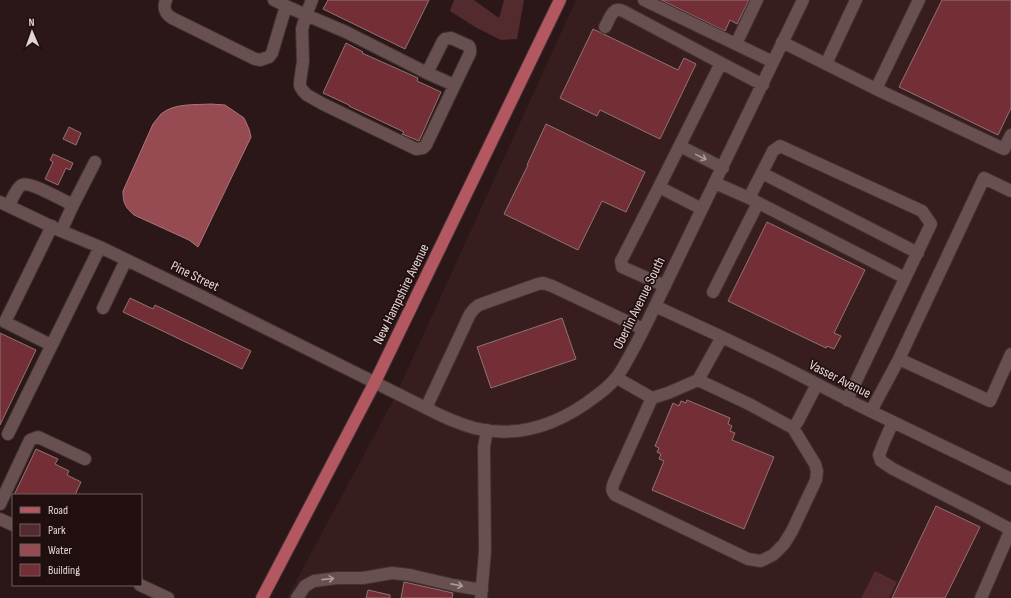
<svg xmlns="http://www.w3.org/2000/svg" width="1011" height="598" font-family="'Sofia Sans Condensed',sans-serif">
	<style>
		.built { fill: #381d1f }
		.green { fill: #532a2d }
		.water { fill: #954b51; stroke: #ad7479 }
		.building { fill: #742f36; stroke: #8e7474 }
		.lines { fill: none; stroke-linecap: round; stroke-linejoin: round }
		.minor-casing { stroke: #413132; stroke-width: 14 }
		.major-casing { stroke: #413132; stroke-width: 14 }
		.minor { stroke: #684f50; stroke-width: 12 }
		.major { stroke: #b35761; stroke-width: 12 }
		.oneway { stroke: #ac9999 }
		.labels { text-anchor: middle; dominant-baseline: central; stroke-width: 3.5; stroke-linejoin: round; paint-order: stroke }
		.street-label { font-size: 14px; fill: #e4d5d5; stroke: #210e0f }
	</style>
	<rect width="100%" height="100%" fill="#2b1718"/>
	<path class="built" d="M576,0H1011V598H287L395,397Z"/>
	<path class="green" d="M454,0H474L499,18L504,0H524L517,39L501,40L475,27L450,11Z
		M875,571L897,582L889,598H861Z"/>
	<path class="water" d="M211,104L225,105L244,118L249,129L251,137L198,247L189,240L134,215C125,207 123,203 123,191L153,124C156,121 158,117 161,114C174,103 195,105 211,104Z"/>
	<path class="building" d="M328,0H429L405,49L323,9Z
		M661,0H749L737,24L730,20L725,31Z
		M942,0H1011V108L998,135L899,87Z
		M593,29L678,70L684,58L696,64L660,139L600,110L597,116L560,98Z
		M346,43L363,52L362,53L418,78L417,81L441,92L419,141L402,134L404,132L349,106V105L323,93Z
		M546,124L645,172L626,212L602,201L578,250L504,214L528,165H527Z
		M69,127L81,133L76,145L63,139Z
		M53,154L73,163L70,170L66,168L58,185L45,179L53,162L50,160Z
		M767,222L865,270L834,333L841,336L834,349L827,346L826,348L728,301Z
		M130,298L153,309L155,305L251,351L242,369L123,312Z
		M562,318L576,359L491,388L477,347Z
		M0,333L36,350L0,425Z
		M687,400L730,418L728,424L732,426L730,431L735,433L732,440L774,457L744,529L652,490L664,461L659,459L661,454L657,452L659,448L655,446L673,403L679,406L681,401L686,403Z
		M36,449L58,459L55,464L69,471L67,475L81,482L75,495H14Z
		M936,506L980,527L945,598H892Z
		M404,582L453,593L452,598H401Z
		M368,590L390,595V598H366Z"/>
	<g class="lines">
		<g class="minor-casing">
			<path id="minor" d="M166,0C163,8 164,13 172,18L255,59L260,60L269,57L272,53L286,6L274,0
				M644,0L773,62
				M286,6L306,15L312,0
				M306,15L346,32L427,73L443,41L445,39L451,38L469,46L470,49V53L426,145L423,148L416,149L323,104L307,95L303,91L300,86V82L303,61L302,29Z
				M605,27C610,19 612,6 623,11L721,63L763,85
				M782,42L876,89L1004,149L1011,135
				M736,44L757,0
				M826,64L856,0
				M427,73L454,85
				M876,89L919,0
				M680,146L723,168
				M762,173L918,253
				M715,183L749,198L905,278
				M659,187L721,63
				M749,198L773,151L780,146L922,211L931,224L847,400
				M0,202L61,231L100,247L201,296L426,408C441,416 457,423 474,428C519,439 560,424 596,396C603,391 610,385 616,378C621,372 625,364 629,357C638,341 647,323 655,306L803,0
				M73,205L95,162
				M9,206C11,201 17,187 22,185C30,181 64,201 73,205L61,231
				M665,286L622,267L621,261L659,187L702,209
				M713,292L758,203
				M655,306L722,337L776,363L860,406L1011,479
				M103,308L126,260
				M722,337L698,380L749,404L793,428L798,421L817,384
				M51,345L5,322L52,226
				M899,359L990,401L1011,354
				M617,378L652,398L668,393L698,380
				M652,398L614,482C612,488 611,490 615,495L748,559L761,561L773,555L784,544L792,531L816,480L817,471L815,464L793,428
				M426,408L470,314L474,309L479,305L538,284L543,283L552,286L643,329
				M871,411L899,359L984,178L1011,191
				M893,422L884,442L879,455L881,461L893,469L974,510L1006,527L1011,529
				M8,434L100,247
				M0,504L30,440L38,437L85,459
				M0,519L13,525
				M140,585L168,598
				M297,598L305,586L314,581L337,578H363L392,573L410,575L453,585L482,590
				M481,598L485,551L484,447L487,430
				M981,598L1011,529"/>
		</g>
		<g class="major-casing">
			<path id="major" d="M262,598L375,382L560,0"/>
		</g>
		<use href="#minor" class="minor"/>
		<use href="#major" class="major"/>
	</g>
	<defs><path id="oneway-shaft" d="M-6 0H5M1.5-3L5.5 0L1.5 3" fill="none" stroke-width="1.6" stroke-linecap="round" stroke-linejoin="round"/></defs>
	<g class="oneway">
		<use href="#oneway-shaft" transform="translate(701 157) rotate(26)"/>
		<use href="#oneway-shaft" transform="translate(328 579) rotate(-6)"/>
		<use href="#oneway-shaft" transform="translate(457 585) rotate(11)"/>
	</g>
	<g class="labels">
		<g class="street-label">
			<text transform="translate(195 276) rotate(26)">Pine Street</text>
			<text transform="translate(401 294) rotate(-64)">New Hampshire Avenue</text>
			<text transform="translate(639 303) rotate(-64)">Oberlin Avenue South</text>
			<text transform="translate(840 379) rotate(27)">Vasser Avenue</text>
		</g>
	</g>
	<rect x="12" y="494" width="130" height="92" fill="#210e0f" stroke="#6f5e5e"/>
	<rect x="20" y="507" width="20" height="6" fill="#b35761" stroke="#6f5e5e"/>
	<text x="48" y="514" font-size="12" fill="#e4d5d5">Road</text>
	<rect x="20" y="524" width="20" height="12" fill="#532a2d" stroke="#6f5e5e"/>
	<text x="48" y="534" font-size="12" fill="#e4d5d5">Park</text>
	<rect x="20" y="544" width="20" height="12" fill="#954b51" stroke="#6f5e5e"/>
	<text x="48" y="554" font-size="12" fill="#e4d5d5">Water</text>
	<rect x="20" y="564" width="20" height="12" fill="#742f36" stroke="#6f5e5e"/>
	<text x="48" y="574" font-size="12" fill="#e4d5d5">Building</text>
	<g transform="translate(32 32) rotate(358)" stroke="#210e0f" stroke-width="3" paint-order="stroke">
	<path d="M0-3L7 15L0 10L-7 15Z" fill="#e4d5d5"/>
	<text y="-6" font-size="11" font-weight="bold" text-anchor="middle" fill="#e4d5d5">N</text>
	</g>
</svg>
